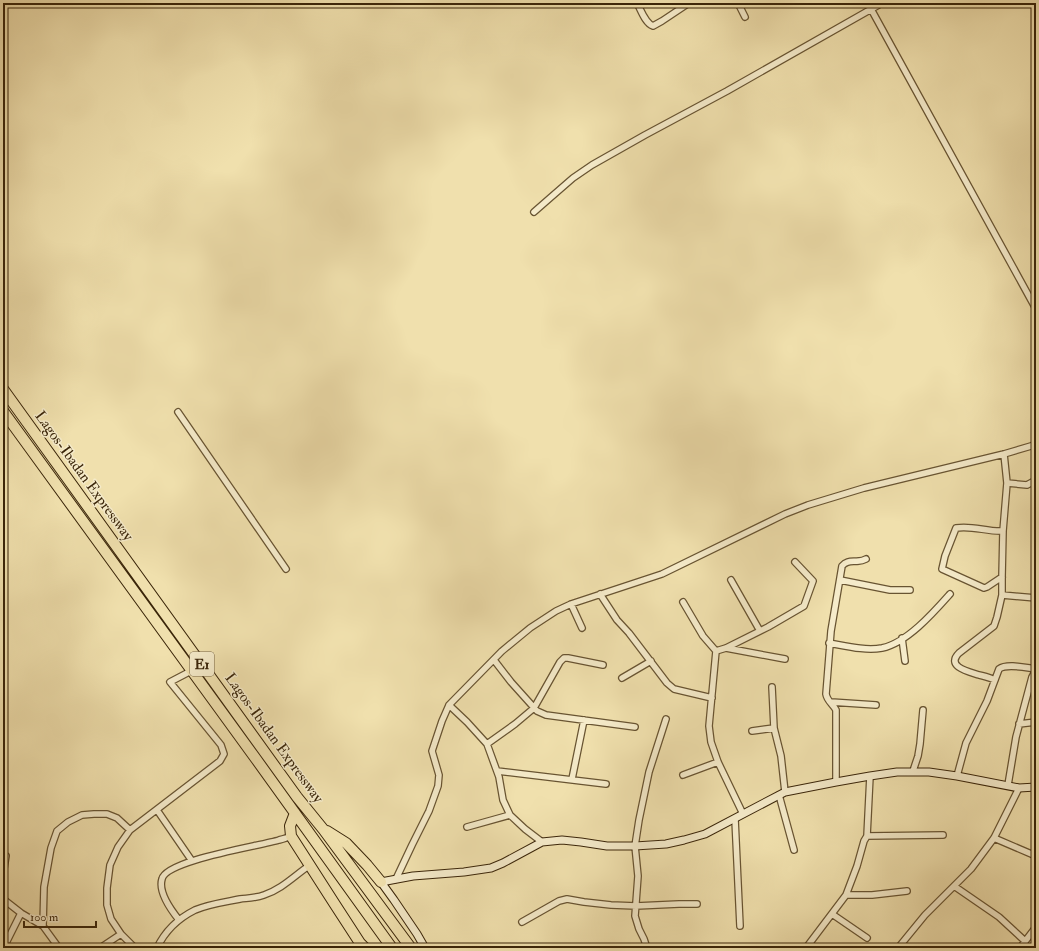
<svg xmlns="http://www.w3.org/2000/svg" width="1039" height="951" font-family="'IM FELL Double Pica',serif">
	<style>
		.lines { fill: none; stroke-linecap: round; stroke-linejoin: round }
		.street-casing { stroke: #685432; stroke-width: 8 }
		.secondary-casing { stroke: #3a2509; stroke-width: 9 }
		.highway-casing { stroke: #3a2509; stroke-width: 12 }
		.street { stroke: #f5ebca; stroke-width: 5.5 }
		.secondary { stroke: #f5ebca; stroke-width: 7 }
		.highway { stroke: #f0e0ad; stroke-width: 10 }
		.labels { text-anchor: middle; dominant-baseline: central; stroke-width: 3; stroke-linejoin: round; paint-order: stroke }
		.shield { fill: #f5ebca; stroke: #726043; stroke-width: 1 }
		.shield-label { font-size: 14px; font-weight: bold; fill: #3a2509 }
		.street-label { font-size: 15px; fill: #3a2509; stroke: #f5ebca }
	</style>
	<rect width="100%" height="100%" fill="#f0e0ad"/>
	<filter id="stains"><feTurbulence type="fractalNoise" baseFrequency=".005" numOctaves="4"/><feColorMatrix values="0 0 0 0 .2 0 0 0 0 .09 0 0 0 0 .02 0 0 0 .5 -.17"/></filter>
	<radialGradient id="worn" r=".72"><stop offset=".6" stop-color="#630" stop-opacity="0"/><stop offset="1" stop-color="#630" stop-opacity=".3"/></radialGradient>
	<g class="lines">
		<g class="street-casing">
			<path id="street" d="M637,3C641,10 645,23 653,26L662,21L689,3
				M738,3L745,17
				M871,9L1036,309
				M534,212L550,198L573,178L592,165L645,135L727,91L882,3
				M178,412L286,569
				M1007,483L1027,485L1036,480
				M1002,577L987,587L984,588L942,569L945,556L956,528C972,525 987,532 1003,531
				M731,580L760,631
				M840,580L890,590H910
				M600,594L617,620L629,633L667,683L674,689L712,698
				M1002,595L1036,598
				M683,602L703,636L716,651L709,726L711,742L718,762L743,814
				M571,604L582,628
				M902,638L905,661
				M829,643C846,646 865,651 882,648C907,643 934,612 950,594
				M726,648L785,659
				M716,651L726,648L768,627L804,606L813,581L795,562
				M494,660L511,682L537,711L546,715L635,727
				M622,678L651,661
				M995,680C990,678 985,676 979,675C970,672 945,667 959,653L994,626L997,617L1002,595V577L1003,531L1007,483L1004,454
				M772,687L774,728L781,756L785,792
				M831,702L876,705
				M449,705L467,722L487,744L499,777L503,800L510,815L525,829L542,842
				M1019,724L1036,722
				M752,731L774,728
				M487,744L515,724L534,708L560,662L564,658H568L603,665
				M497,771L606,784
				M913,771L918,756L920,744L923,710
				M683,775L718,762
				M957,776L966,743L987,701L999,669C1007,663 1027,668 1036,669
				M572,779L584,720
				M836,782V710C833,704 827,701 826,694L831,631L842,566C847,560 852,562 859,561C862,561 864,560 866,559
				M1008,785L1016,737L1032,677L1036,670
				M779,795L794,850
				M157,810L192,861
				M735,819L740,926
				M467,827L510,815
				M867,836L943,835
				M994,838L1036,856
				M3,875L6,856
				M396,879L412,845L429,811L438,786L439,775L432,751L442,721L449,705L502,651L530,628L556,611L571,604L662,574L785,514L808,505L864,488L1004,454L1031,446L1036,444
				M954,886L999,917L1025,941
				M846,895H872L907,891
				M3,899L21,913L43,926L59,948
				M832,914L867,938
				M179,920C171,910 158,892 162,879C166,860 260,846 279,840C283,839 287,838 291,836
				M522,922L559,901L567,899L584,902L611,905L636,906L679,904H697
				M43,926L44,887L51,848L57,831L68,822L82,815L94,814H107L117,818L130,830
				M4,947L21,913
				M100,948L121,934
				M135,948L121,934L111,919L107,905V888L110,865L118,847L130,830L220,761L224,754L221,745L170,682L191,671
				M157,948C165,931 179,918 195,910C209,904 225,902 240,899C248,898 256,898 264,895C282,889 294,876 310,865
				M647,948L644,939L639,929L635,916L638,876L635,846L639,820L649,772L666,719
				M806,948L846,895L857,866L864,841L867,836L870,776
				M898,948L925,915L971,869L994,838L1019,788
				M1020,948L1036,927"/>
		</g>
		<g class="secondary-casing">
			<path id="secondary" d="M425,948L417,934L394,900L381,882L413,876L464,872L491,868L503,863L542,842L562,840L581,842L607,846H635L666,844L684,840L705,834L785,792L836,782L870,776L897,772H929L957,776L1019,788L1036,787"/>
		</g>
		<g class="highway-casing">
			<path id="highway" d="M3,389L297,797L323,829L411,948
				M3,411L256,759L392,948
				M295,813L290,826L291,836L334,903L360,943L365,948
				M327,831L346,843L367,865L381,882"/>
		</g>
		<use href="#street" class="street"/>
		<use href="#secondary" class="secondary"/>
		<use href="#highway" class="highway"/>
	</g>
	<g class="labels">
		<rect class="shield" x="190" y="652" width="24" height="24" rx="3"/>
		<g class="shield-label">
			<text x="202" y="664">E1</text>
		</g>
		<g class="street-label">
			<text transform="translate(84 476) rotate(54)">Lagos-Ibadan Expressway</text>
			<text transform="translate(274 738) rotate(54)">Lagos-Ibadan Expressway</text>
		</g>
	</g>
	<rect width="1039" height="951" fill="none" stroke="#f0e0ad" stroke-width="16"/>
	<rect x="4" y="4" width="1031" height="943" fill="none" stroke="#3a2509" stroke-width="2"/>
	<rect x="8" y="8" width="1023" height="935" fill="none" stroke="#3a2509"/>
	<path d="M24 921v6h72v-6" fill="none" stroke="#3a2509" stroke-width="2"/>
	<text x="30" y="921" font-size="12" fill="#3a2509" stroke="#f5ebca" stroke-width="3" paint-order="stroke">100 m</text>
	<rect width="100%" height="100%" filter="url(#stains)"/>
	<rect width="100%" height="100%" fill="url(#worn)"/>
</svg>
